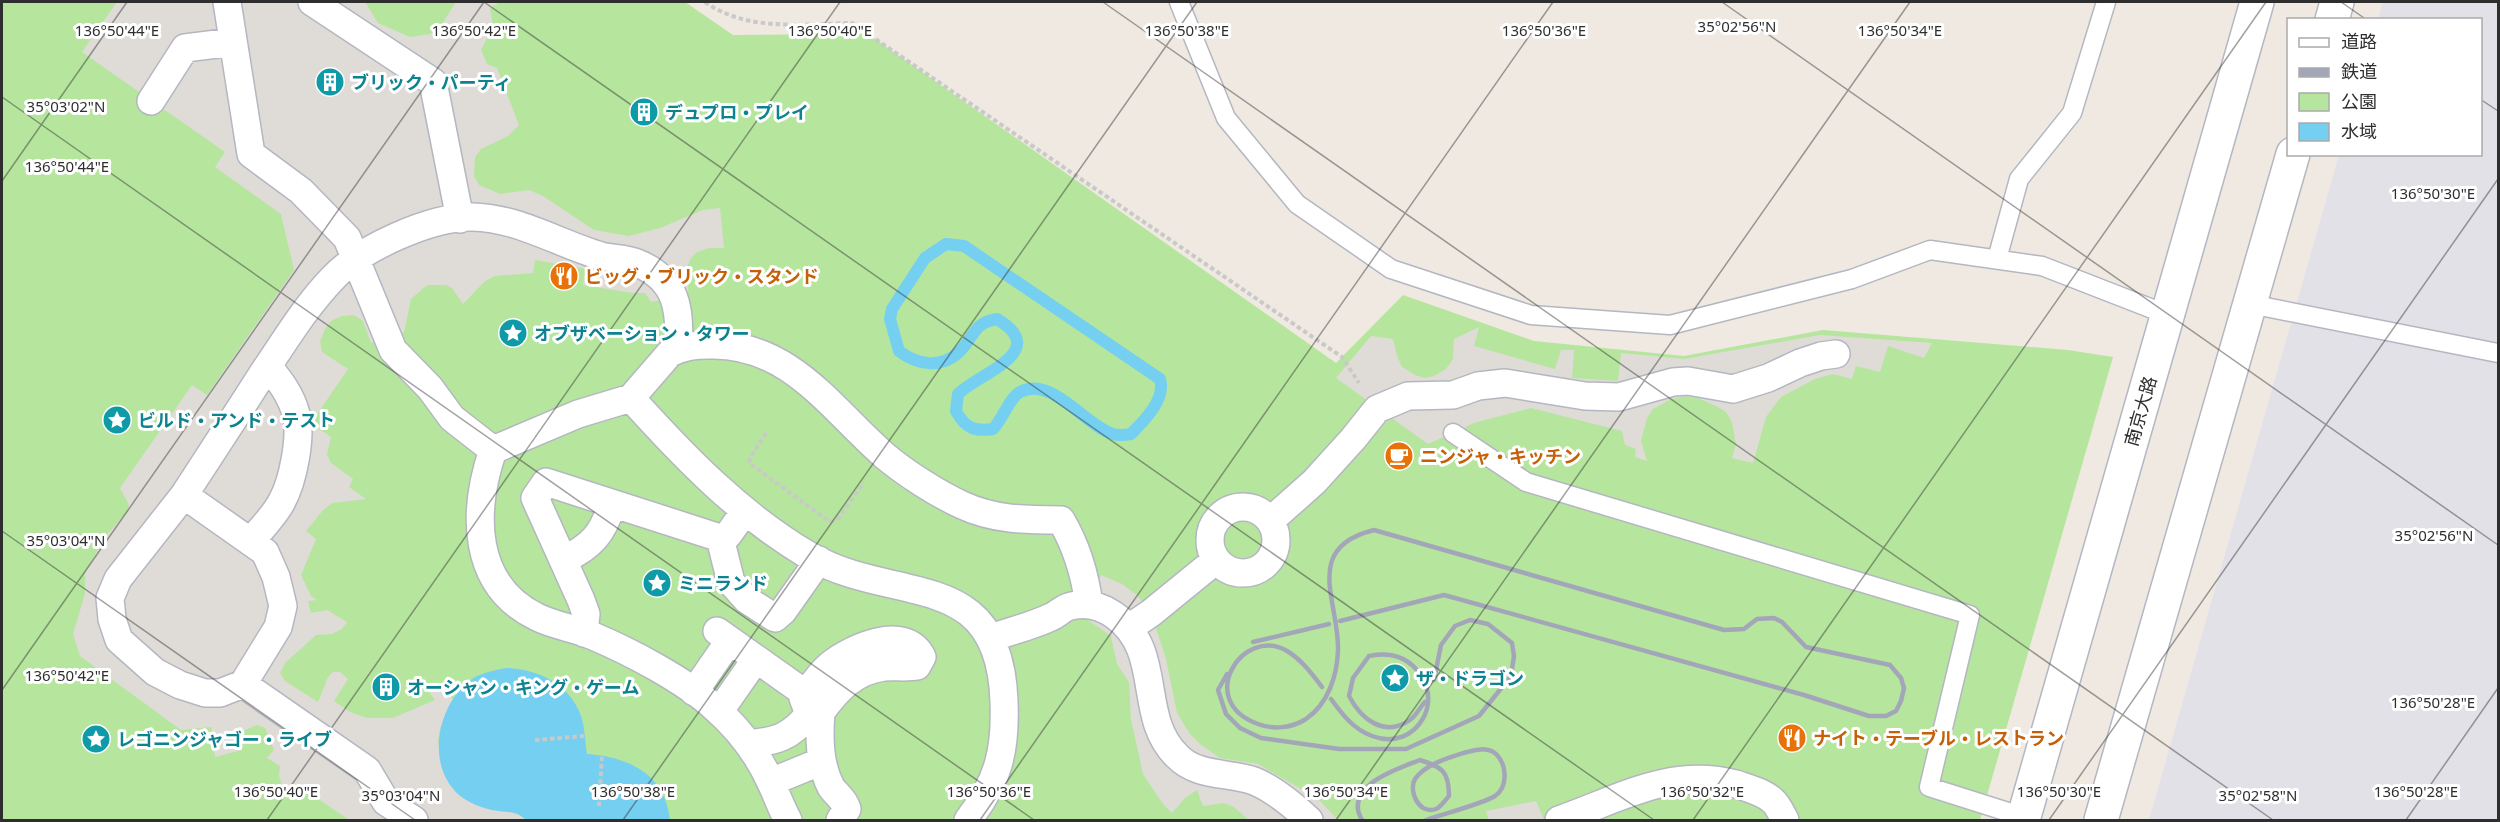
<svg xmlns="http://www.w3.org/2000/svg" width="2500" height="822" font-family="'Noto Sans','Noto Sans JP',sans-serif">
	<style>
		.industrial { fill: #e3e1e8 }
		.green { fill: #b6e59e }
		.plaza { fill: #dfdcd8 }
		.water { fill: #75cff0 }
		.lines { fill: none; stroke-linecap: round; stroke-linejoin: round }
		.stream { stroke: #75cff0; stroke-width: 12 }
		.service-casing { stroke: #b4b7c1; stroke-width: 21 }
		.pedestrian-casing { stroke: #b4b7c1; stroke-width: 30 }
		.tertiary-casing { stroke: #b4b7c1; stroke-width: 36 }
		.path { stroke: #c9c9c9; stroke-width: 4; stroke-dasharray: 4.5 3; stroke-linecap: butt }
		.service { stroke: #fff; stroke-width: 18 }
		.pedestrian { stroke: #fff; stroke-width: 27 }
		.tertiary { stroke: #fff; stroke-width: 33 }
		.rail { stroke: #a3a6b8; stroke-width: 4.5 }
		.ticks { fill: none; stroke: #2e2e2e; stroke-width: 1.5; stroke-opacity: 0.45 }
		.labels { text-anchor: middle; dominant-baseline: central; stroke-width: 6; stroke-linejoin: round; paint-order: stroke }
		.culture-label { font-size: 18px; font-weight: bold; fill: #0d838f; stroke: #fff; text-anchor: start }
		.food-label { font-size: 18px; font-weight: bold; fill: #c56008; stroke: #fff; text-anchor: start }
		.street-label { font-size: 18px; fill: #2e2e2e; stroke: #fff }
		.ticks-label { font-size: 15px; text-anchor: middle; fill: #2e2e2e; stroke: #fff; stroke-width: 6; stroke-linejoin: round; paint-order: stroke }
	</style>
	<rect width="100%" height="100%" fill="#efe9e1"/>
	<path class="industrial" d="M2383,2H2498V820H2149L2339,155L2480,154V20L2378,19Z"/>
	<path class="green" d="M2,2H685L733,35L868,34L1336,363L1403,295L1534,341L1684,356L1823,330L2068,350L2113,357L1980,820H2Z"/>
	<path class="plaza" d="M117,2H365L378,23L410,37L430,34L442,24L456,2H500L490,8L493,26L481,50L487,64L497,68L519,125L508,136L481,149L475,157L474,176L479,185L500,194L529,190L543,196L594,230L629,236L660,228L703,210L720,208L724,248H709L697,252L691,258L687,267L688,294L651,302L645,293H633L583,285L586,269L535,260L533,273L495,276L485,281L463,304L452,288L446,285H427L411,299L404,332L371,343L363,321L354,315L342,316L331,321L325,329L320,341L322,352L348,369L311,423L331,437L327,454L331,463L353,479L349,487L366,499L332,503L323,510L306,531L316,539L301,575L311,596L317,600L308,601L311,613L327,610L347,622L342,629L332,634L316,635L285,663L280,673L285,681L318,702L328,677L333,672H340L348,679L334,701L350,712L367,718H393L435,700L427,689L432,682L454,700L440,728L438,741L443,769L450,784L492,810L513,811L526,820H349L304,789L296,799L283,789L279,776L280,766L267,758L274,750L265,728L257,725L245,730L241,736L242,750L215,757L211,727L181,730L80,656L73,634L85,594V573L106,536L127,512L129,505L120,488L192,385L207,395L294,270L281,214L215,167L225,152L82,52Z
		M1479,327L1474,346L1555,369L1561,350H1574L1572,378L1618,381L1621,353L1684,359L1820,335L1932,343L1924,358L1888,346L1880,372L1856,366L1852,379L1833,374L1815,379L1781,397L1766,417L1753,463L1732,458L1736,444L1732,422L1726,412L1718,407L1698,398L1686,396L1671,399L1653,409L1647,418L1641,441L1647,461L1635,457L1636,449L1625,445L1622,431L1531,408L1474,423L1428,444L1336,378L1371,336L1393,339L1397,356L1402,367L1415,375L1425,378L1434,376L1446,369L1453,359L1454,339Z
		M1101,575L1122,584L1137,595L1151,613L1166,659L1177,713L1189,733L1200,744L1220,758L1258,764L1318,799L1338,820H1249L1234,807L1224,803L1203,806L1197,790L1185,798L1172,813L1163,804L1143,774L1131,719L1129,682L1117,664L1111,636L1084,617Z
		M1536,801L1544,820H1489L1486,811Z"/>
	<path class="water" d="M506,668C537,669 570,684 581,716C585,728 585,742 587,754C629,757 665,774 670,820H526C516,810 506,813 492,810C482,808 467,802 459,795C426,766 437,708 467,683C478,673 492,671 506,668Z"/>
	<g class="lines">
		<path class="stream" d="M946,244L964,246L1160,379C1166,399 1145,420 1131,434C1125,435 1119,436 1113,434C1085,426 1052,375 1020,392C1009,398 1003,419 993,429C975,432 965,428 956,411L958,394C979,373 1052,352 997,319C972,323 975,337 959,352C941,369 917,365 899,351L890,319L892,309L925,258Z"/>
		<g class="service-casing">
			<path id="service" d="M1179,2L1226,118L1297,204L1391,269L1531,315L1670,325L1852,279L1930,250L2042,266L2168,315
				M1997,259L2019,179L2072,113L2106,2
				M2250,304L2498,353
				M1453,433L1526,482L1970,615L1929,787L2024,817"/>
		</g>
		<g class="pedestrian-casing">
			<path id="pedestrian" d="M227,2L251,154L301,191L347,238L393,350L430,388L452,418L493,450
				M312,2L433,82L460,219
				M151,101L185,48L233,42
				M631,398L670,353C684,346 694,345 710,345C790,343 831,409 885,456C905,473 938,494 962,505C994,520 1026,520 1061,520C1077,547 1085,574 1089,605
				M184,495L118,579L110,598L112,619L119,640L155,672L180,685L205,693H220L243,684L278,627L283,606L276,577L265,552L184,495C210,455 237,414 263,373C285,341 305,307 333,278C361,248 430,217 472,217C519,218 557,243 601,256C613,259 626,258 637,263C677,279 681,310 678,348
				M1210 540a33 33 0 1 1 66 0a33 33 0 1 1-66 0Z
				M1270,521L1314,482L1353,439L1377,409L1408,396L1453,395L1478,386L1505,383L1585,396L1619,397L1673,382L1688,381L1733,389L1768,378L1800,363L1821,356L1836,354
				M720,538L731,582L747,600L775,618L783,611L819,560
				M251,541C261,529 275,515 282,501C293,481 302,436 296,414C291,395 280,381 268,366
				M563,560C591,547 603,534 612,504
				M1129,628L1151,613L1216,560
				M717,631L806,694
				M584,633L586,614L581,600L535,498L546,482L720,538L728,535L745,511
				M991,638C1011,631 1032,626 1051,617C1058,614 1064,607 1071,606C1087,602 1101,606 1114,615C1165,651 1136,716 1177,756C1197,777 1228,772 1254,781C1274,789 1294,806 1309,820
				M243,684L367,770L386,802L414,820
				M694,692L730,640
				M719,712L756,659
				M821,712C819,737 819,764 831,787C837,796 843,797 847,809L840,820
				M748,744C776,741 790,738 809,714L803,698C811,687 819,674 830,665C851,648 905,623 922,657L917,666C906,668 895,666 884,667C854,671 838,689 821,712L809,714
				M771,782L822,761
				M788,820C781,808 777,795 771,783C758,754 738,728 714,707C684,680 631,652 593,636C575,628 555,626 537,617C471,585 472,511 493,450L578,414L631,398C683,456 740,515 808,555C893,606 1000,564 1004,702C1006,751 998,782 968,820
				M1559,820C1619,799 1670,767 1736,784C1747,788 1764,792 1773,801C1778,805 1782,815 1785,820"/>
		</g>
		<g class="tertiary-casing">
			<path id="tertiary" d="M2332,20L2337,2
				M2023,820L2257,2
				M2101,820L2293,154"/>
		</g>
		<path class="path" d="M705,2C747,32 803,24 852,23L1342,357L1359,383
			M766,433L750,458L749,463L830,522L839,518L864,482
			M535,740L584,736
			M599,806L602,755"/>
		<use href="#service" class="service"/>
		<use href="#pedestrian" class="pedestrian"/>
		<use href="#tertiary" class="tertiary"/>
		<path class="rail" d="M1253,642L1329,624
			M1227,674L1218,690L1226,714L1240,728L1261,738L1339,749H1406L1479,716L1511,676L1514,656L1512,643L1488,624L1470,620L1455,626L1441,645L1434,680
			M1322,687C1312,674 1302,660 1287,651C1243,625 1194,701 1258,724C1273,730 1292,728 1306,719C1328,704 1337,676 1338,651C1340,603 1301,548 1374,530L1724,630L1744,629L1757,619L1774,618L1782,622L1806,647L1890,665L1901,678L1904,688L1901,701L1896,711L1886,716H1869L1804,695L1444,595L1340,621
			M1331,699C1342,714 1353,729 1372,736C1417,753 1449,697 1412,665C1399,654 1385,653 1369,656L1353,678L1349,696C1361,719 1384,738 1410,720C1416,716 1420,707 1425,702
			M1362,820C1342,786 1397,769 1420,760C1442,767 1449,771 1449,796C1445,800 1441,807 1436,809C1419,815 1408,791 1415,779C1425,764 1451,757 1467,752C1477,750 1489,746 1497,755C1507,766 1508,787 1495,796C1482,804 1443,814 1426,820"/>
	</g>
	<path class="ticks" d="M484,2L1654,820M1103,2L2273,820M1722,2L2498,545M2341,2L2367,20M2,97L1034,820M2480,99L2498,111M2,181L127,2M2,531L415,820M2,690L484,2M267,820L840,2M623,820L1197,2M980,820L1553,2M1336,820L1910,2M1693,820L2266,2M2049,820L2498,179M2406,820L2498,688"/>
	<defs>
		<g id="building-disc" transform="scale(1.5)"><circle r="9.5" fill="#0f9aa8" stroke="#fff"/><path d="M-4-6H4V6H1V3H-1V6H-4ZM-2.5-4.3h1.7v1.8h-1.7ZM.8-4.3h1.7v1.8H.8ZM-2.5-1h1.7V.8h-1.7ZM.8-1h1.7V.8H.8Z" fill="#fff"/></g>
		<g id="restaurant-disc" transform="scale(1.5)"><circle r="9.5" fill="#e8710a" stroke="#fff"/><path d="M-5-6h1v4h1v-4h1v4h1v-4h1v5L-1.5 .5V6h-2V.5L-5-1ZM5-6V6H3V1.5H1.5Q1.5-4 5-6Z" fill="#fff"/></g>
		<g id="sight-disc" transform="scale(1.5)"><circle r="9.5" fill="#0f9aa8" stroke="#fff"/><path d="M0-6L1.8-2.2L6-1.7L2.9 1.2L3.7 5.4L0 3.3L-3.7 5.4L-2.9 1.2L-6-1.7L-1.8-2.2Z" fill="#fff"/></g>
		<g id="cafe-disc" transform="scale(1.5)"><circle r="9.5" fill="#e8710a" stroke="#fff"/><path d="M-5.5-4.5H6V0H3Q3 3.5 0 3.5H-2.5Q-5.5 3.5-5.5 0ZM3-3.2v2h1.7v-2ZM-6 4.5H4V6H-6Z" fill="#fff"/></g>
	</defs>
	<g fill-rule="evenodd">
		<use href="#building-disc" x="330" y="82"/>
		<use href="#building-disc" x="644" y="112"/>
		<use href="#restaurant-disc" x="564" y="276"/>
		<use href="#sight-disc" x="513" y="333"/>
		<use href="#sight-disc" x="117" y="420"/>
		<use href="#cafe-disc" x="1399" y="456"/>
		<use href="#sight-disc" x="657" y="583"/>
		<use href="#sight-disc" x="1395" y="678"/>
		<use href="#building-disc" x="386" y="687"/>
		<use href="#restaurant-disc" x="1792" y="738"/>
		<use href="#sight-disc" x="96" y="739"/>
	</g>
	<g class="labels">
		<g class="culture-label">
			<text x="351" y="82">ブリック・パーティ</text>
			<text x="665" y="112">デュプロ・プレイ</text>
			<text x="534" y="333">オブザベーション・タワー</text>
			<text x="138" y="420">ビルド・アンド・テスト</text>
			<text x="678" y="583">ミニランド</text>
			<text x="1416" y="678">ザ・ドラゴン</text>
			<text x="407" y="687">オーシャン・キング・ゲーム</text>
			<text x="117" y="739">レゴニンジャゴー・ライブ</text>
		</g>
		<g class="food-label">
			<text x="585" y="276">ビッグ・ブリック・スタンド</text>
			<text x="1420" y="456">ニンジャ・キッチン</text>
			<text x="1813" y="738">ナイト・テーブル・レストラン</text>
		</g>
		<g class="street-label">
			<text transform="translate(2140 411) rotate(-74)">南京大路</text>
		</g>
	</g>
	<g class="ticks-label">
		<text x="1737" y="32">35°02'56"N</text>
		<text x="117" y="36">136°50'44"E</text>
		<text x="474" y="36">136°50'42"E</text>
		<text x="830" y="36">136°50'40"E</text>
		<text x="1187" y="36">136°50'38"E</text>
		<text x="1544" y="36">136°50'36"E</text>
		<text x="1900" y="36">136°50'34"E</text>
		<text x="66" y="112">35°03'02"N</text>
		<text x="67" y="172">136°50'44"E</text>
		<text x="2433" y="199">136°50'30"E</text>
		<text x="2434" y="541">35°02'56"N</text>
		<text x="66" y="546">35°03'04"N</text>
		<text x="67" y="681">136°50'42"E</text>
		<text x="2433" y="708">136°50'28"E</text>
		<text x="276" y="797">136°50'40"E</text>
		<text x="633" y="797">136°50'38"E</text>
		<text x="989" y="797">136°50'36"E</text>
		<text x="1346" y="797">136°50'34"E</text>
		<text x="1702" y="797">136°50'32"E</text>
		<text x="2059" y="797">136°50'30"E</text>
		<text x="2416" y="797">136°50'28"E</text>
		<text x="401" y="801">35°03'04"N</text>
		<text x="2258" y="801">35°02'58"N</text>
	</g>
	<rect width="2500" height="822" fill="none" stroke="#2e2e2e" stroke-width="6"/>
	<rect x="2287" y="18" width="195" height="138" fill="#ffffff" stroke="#ababab" stroke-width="1.5"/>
	<rect x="2299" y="38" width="30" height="9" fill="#ffffff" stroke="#ababab" stroke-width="1.5"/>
	<text x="2341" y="48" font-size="18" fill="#2e2e2e">道路</text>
	<rect x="2299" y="68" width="30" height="9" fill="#a3a6b8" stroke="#ababab" stroke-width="1.5"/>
	<text x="2341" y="78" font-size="18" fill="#2e2e2e">鉄道</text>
	<rect x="2299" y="93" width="30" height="18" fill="#b6e59e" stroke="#ababab" stroke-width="1.5"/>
	<text x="2341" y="108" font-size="18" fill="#2e2e2e">公園</text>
	<rect x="2299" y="123" width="30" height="18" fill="#75cff0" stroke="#ababab" stroke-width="1.5"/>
	<text x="2341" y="138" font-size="18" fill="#2e2e2e">水域</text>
</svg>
